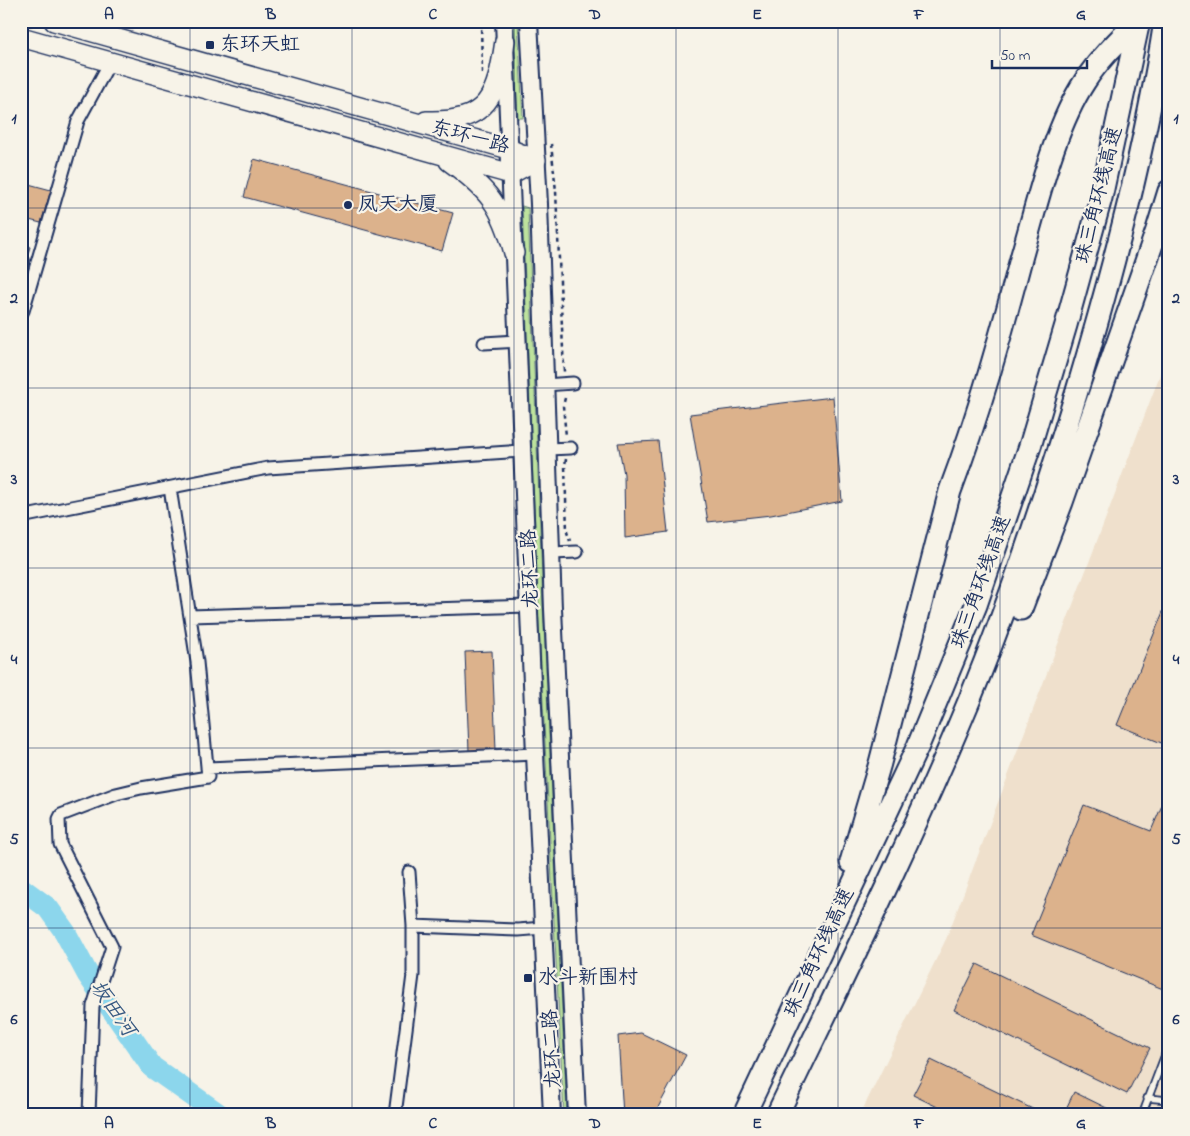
<svg xmlns="http://www.w3.org/2000/svg" width="1190" height="1136" font-family="'Indie Flower','LXGW WenKai TC',sans-serif">
	<style>
		.built { fill: #efe0cc }
		.green { fill: #bde29d; stroke: #6c887e }
		.lines { fill: none; stroke-linecap: round; stroke-linejoin: round }
		.river { stroke: #8cd6ec; stroke-width: 22 }
		.building { fill: #dcb28c; stroke: #1b2f5e }
		.lane-casing { stroke: #1b2f5e; stroke-width: 9 }
		.street-casing { stroke: #1b2f5e; stroke-width: 15 }
		.secondary-casing { stroke: #1b2f5e; stroke-width: 20 }
		.primary-casing { stroke: #1b2f5e; stroke-width: 22 }
		.highway-casing { stroke: #1b2f5e; stroke-width: 25 }
		.path { stroke: #1b2f5e; stroke-width: 2.5; stroke-dasharray: 4 4; stroke-linecap: butt }
		.lane { stroke: #f7f3e8; stroke-width: 5.5 }
		.street { stroke: #f7f3e8; stroke-width: 11 }
		.secondary { stroke: #f7f3e8; stroke-width: 16 }
		.primary { stroke: #f7f3e8; stroke-width: 19 }
		.highway { stroke: #f7f3e8; stroke-width: 21 }
		.grid { fill: none; stroke: #1b2f5e; stroke-width: 1; stroke-opacity: 0.55 }
		.poi-dot { fill: #1b2f5e; stroke: #f7f3e8; stroke-width: 2 }
		.labels { text-anchor: middle; dominant-baseline: central; stroke-width: 4.5; stroke-linejoin: round; paint-order: stroke }
		.poi-label { font-size: 20px; fill: #1b2f5e; stroke: #f7f3e8; text-anchor: start }
		.street-label { font-size: 20px; fill: #1b2f5e; stroke: #f7f3e8 }
		.water-label { font-size: 21px; font-style: italic; fill: #375982; stroke: #f7f3e8 }
		.neatline { fill: none; stroke: #1b2f5e; stroke-width: 2 }
		.grid-label { font-size: 16px; text-anchor: middle; font-weight: bold; fill: #1b2f5e }
	</style>
	<rect width="100%" height="100%" fill="#f7f3e8"/>
	<filter id="ink" filterUnits="userSpaceOnUse"><feTurbulence type="fractalNoise" baseFrequency=".02" numOctaves="2"/><feDisplacementMap in="SourceGraphic" scale="10" xChannelSelector="R" yChannelSelector="G"/><feConvolveMatrix kernelMatrix="1 2 1 2 8 2 1 2 1" color-interpolation-filters="sRGB"/></filter>
	<g filter="url(#ink)">
		<path class="built" d="M1169,351V1115H860L947,937Z"/>
		<path class="green" d="M513,21H518L523,118H518Z
			M522,206L528,208L543,605L567,1115H564L538,606Z"/>
		<g class="lines">
			<path class="river" d="M21,888L48,908L65,932L88,975L152,1067L220,1115"/>
		</g>
		<path class="building" d="M254,159L453,213L442,251L244,197Z
			M21,182L51,190L41,223L21,218Z
			M21,244L30,247L21,276Z
			M833,397L842,501L771,515L708,522L690,414Z
			M658,441L668,532L625,538L624,474L618,443Z
			M1169,597V746L1117,725Z
			M492,651L496,750L469,751L465,652Z
			M1169,789V975L1163,989L1031,935L1084,805L1151,831Z
			M977,964L1150,1048L1127,1094L954,1010Z
			M641,1033L686,1055L654,1115H623L618,1036Z
			M931,1060L1045,1115H954L913,1095Z
			M1074,1092L1121,1115H1063Z"/>
		<g class="lines">
			<g class="lane-casing">
				<path id="lane" d="M1147,1098L1169,1100
					M1142,1115L1169,1044"/>
			</g>
			<g class="street-casing">
				<path id="street" d="M23,311L78,121L110,62
					M484,343L518,341
					M544,385L573,383
					M548,449L571,448
					M21,517L268,468L522,451
					M552,553L577,552
					M190,616L529,606
					M207,768L535,754
					M413,926L518,930L543,928
					M89,1115L93,1006L112,947L60,844L59,819L61,815L116,794L141,788L208,777L197,662L170,488
					M395,1115L413,975V926L409,872"/>
			</g>
			<g class="secondary-casing">
				<path id="secondary" d="M504,21L535,754L552,1115
					M529,21L539,204L553,609L577,1115"/>
			</g>
			<g class="primary-casing">
				<path id="primary" d="M54,21L509,149L536,160
					M21,37L511,174L536,160
					M426,121C489,123 497,96 505,41
					M449,161C488,189 502,206 514,253"/>
			</g>
			<g class="highway-casing">
				<path id="highway" d="M1021,609L1062,502L1157,230L1169,191
					M851,862L880,763L950,491C979,414 1001,335 1022,255C1038,200 1054,128 1085,81C1100,58 1119,40 1138,21
					M744,1115L918,746L976,605L1031,443L1066,325L1101,198L1139,21
					M777,1115C843,978 911,841 969,701C1011,600 1045,496 1077,391C1113,270 1146,146 1165,21"/>
			</g>
			<path class="path" d="M481,21L482,74
				M551,144L556,191L564,372
				M565,398L563,406L566,436
				M566,459L565,465L567,532L570,541"/>
			<use href="#lane" class="lane"/>
			<use href="#street" class="street"/>
			<use href="#secondary" class="secondary"/>
			<use href="#primary" class="primary"/>
			<use href="#highway" class="highway"/>
		</g>
	</g>
	<path class="grid" d="M190,21V1115M352,21V1115M514,21V1115M676,21V1115M838,21V1115M1000,21V1115M21,208H1169M21,388H1169M21,568H1169M21,748H1169M21,928H1169"/>
	<g class="poi-dot">
		<rect x="205" y="40" width="10" height="10" rx="2.5"/>
		<circle cx="348" cy="205" r="5"/>
		<rect x="523" y="973" width="10" height="10" rx="2.5"/>
	</g>
	<g class="labels">
		<g class="poi-label">
			<text x="220" y="45">东环天虹</text>
			<text x="358" y="205">凤天大厦</text>
			<text x="538" y="978">水斗新围村</text>
		</g>
		<g class="street-label">
			<text transform="translate(470 138) rotate(15)">东环一路</text>
			<text transform="translate(1100 195) rotate(-76)">珠三角环线高速</text>
			<text transform="translate(531 569) rotate(-92)">龙环二路</text>
			<text transform="translate(982 582) rotate(-70)">珠三角环线高速</text>
			<text transform="translate(820 953) rotate(-65)">珠三角环线高速</text>
			<text transform="translate(553 1049) rotate(-93)">龙环二路</text>
		</g>
		<g class="water-label">
			<text transform="translate(112 1009) rotate(55)">坂田河</text>
		</g>
	</g>
	<rect width="1190" height="1136" fill="none" stroke="#f7f3e8" stroke-width="55"/>
	<path d="M992 60v8h95v-8" fill="none" stroke="#1b2f5e" stroke-width="2.5"/>
	<text x="1000" y="60" font-size="15" fill="#1b2f5e" stroke="#f7f3e8" stroke-width="4" paint-order="stroke">50 m</text>
	<rect x="28" y="28" width="1134" height="1080" class="neatline"/>
	<g class="grid-label">
		<text x="109" y="19">A</text>
		<text x="271" y="19">B</text>
		<text x="433" y="19">C</text>
		<text x="595" y="19">D</text>
		<text x="757" y="19">E</text>
		<text x="919" y="19">F</text>
		<text x="1081" y="19">G</text>
		<text x="14" y="123">1</text>
		<text x="1176" y="123">1</text>
		<text x="14" y="303">2</text>
		<text x="1176" y="303">2</text>
		<text x="14" y="484">3</text>
		<text x="1176" y="484">3</text>
		<text x="14" y="664">4</text>
		<text x="1176" y="664">4</text>
		<text x="14" y="844">5</text>
		<text x="1176" y="844">5</text>
		<text x="14" y="1024">6</text>
		<text x="1176" y="1024">6</text>
		<text x="109" y="1128">A</text>
		<text x="271" y="1128">B</text>
		<text x="433" y="1128">C</text>
		<text x="595" y="1128">D</text>
		<text x="757" y="1128">E</text>
		<text x="919" y="1128">F</text>
		<text x="1081" y="1128">G</text>
	</g>
</svg>
